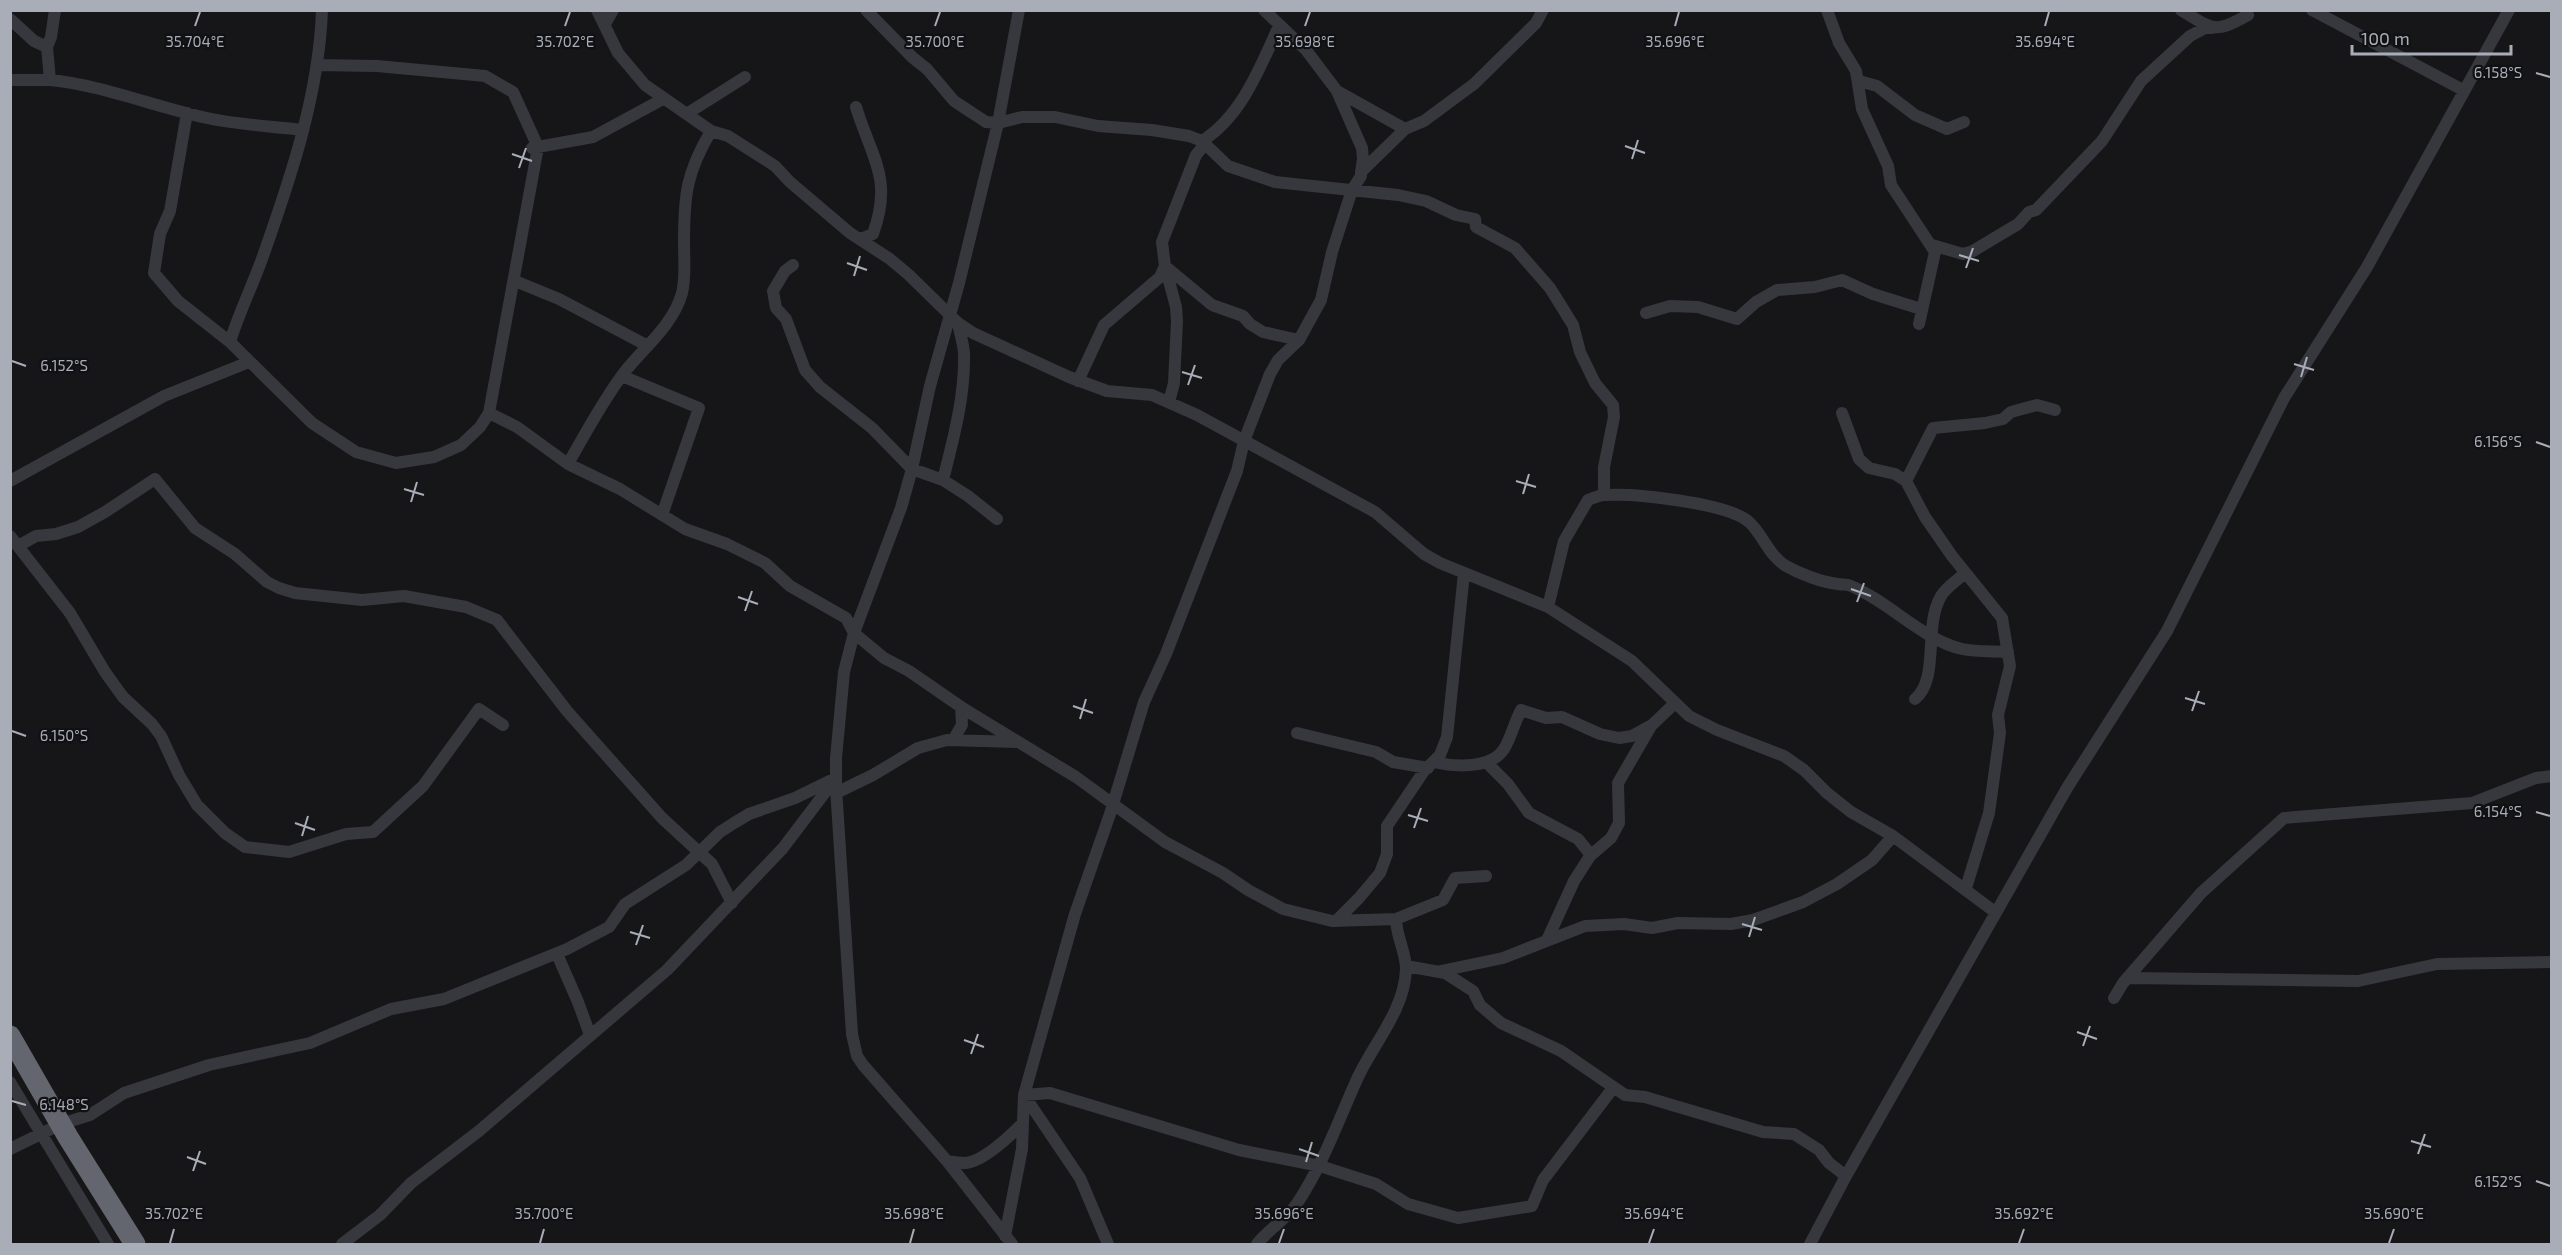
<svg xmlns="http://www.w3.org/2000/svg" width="2562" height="1255" font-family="'Exo 2',sans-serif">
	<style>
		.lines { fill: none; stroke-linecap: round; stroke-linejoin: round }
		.street { stroke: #37383d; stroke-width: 12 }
		.highway { stroke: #63666e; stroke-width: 21 }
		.ticks { fill: none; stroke: #a8adb8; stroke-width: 2 }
		.ticks-label { font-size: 15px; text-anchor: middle; fill: #a8adb8; stroke: #111113; stroke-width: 4.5; stroke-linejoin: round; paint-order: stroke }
	</style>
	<rect width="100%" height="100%" fill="#161618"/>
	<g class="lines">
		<path class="street" d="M597,10L618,53L645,85L711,131L728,136L775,166L790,182L850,233L890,259L909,275L958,323L973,333L1069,377L1107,391L1152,395L1197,415L1375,512L1424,554L1440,563L1548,607L1632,661L1689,716L1717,730L1784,756L1804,770L1827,793L1851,812L1893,836L1995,912
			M866,10L912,57L927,69L954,101L986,122L998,123L1022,117H1055L1098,126L1152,130L1189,136L1202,141L1228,166L1275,182L1398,195L1426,201L1456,215L1475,219L1476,227L1515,248L1550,288L1573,325L1580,352L1595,383L1613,405L1614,417L1604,467V495
			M1264,10L1306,50L1337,91L1362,148L1363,159L1361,172
			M1827,10L1839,43L1856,71L1862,109L1888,166L1891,185L1935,252L1919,324
			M2181,10C2214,30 2214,34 2248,15
			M2312,10L2463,90
			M10,19L34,41L47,47L50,80C102,85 155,107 207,118C238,125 271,126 303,130
			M605,24L613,10
			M47,47L51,37L55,10
			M10,80H50
			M1859,81L1877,86L1915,115L1947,129L1964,122
			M1337,91L1405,129
			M856,107C872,159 893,178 873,234L860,239
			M187,113L170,211L160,234L154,273L178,301L230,342L312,423L356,452L396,463L434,457L461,445L480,427L489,413L538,147L513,92L485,76L377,66L317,65
			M688,113L745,77
			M1202,141C1242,116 1260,67 1279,26
			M532,148L593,137L663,99
			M1932,245L1963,254L1973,251L2018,224L2029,212L2036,210L2102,141L2141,81L2190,36L2205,28H2212
			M793,265L785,271L773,291L776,308L786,319L805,370L820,387L872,428L912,469L943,480L968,496L997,519
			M515,281L559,299L648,346
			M1646,313L1670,306L1698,307L1737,319L1756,302L1777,290L1815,287L1842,280L1873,294L1921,309
			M230,342C239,312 253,285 263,256C291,177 319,94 322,10
			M622,376L699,408L662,515
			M1078,381L1104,325L1160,277L1165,266L1212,305L1243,316L1250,324L1263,332L1299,340
			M1169,402L1174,383L1177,321L1176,307L1165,266L1162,242L1196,155L1205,144
			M489,413L517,427L568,464L620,489L685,529L727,544L765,563L790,586L846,618L854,633L884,658L909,671L964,709L1076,777L1165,842L1223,873L1248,890L1283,909L1332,921L1396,919L1443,900L1455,878L1486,876
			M1842,413L1859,459L1869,468L1895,474L1906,481L1925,517L1952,556L2002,618L2010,666L1998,715L2000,733L1989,813L1966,888
			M568,464C585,434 602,402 623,374C642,349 673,326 682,293C686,277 684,260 684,243C684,196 686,173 711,131
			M943,480C953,440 965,397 964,355C964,345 960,334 958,323
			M10,481L164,396L249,362
			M1906,481L1933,428L1985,423L2003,419L2011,412L2037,405L2055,410
			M10,536L70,613L105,672L123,697L152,724L161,736L179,775L197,805L225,833L245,847L289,852L346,834L373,832L423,786L479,709L503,725
			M18,546L36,536L56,534L78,527L105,512L155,479L195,528L235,554L267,582L279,588L295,593L362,600L404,596L466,607L497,620L567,711L662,818L712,864L732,903
			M1548,607L1564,541L1588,500C1593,498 1600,495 1605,495C1635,493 1725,503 1748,521C1763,534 1768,555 1786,566C1800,574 1821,582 1838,584C1843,585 1846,584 1851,586C1888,601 1923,640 1962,649C1976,652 1993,651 2008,652
			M1915,699C1940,678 1923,627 1941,596C1946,587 1958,580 1965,573
			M1297,733L1376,752L1393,762L1428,768
			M953,740L962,725L961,707
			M1434,762C1455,767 1491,769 1504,749C1511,738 1514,723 1521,710L1546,718L1562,717L1600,734L1619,738L1632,736L1650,726
			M1486,762L1508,784L1529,813L1578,839L1591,855
			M836,793L873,775L918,748L947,740L1017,742
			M1336,921L1359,898L1380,873L1387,854V826L1424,771L1440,755L1447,737L1464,573
			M1548,938L1574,881L1590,856L1611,838L1619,823L1618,783L1651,726L1675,703
			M557,954L578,1002L590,1035
			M1406,966L1445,973L1473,991L1480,1005L1501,1023L1561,1051L1625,1095L1645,1097L1763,1132L1794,1134L1819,1150L1829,1163L1846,1176
			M1441,971L1503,958L1585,926L1624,924L1652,928L1678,923L1731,924L1753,920L1803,902L1837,884L1872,860L1893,836
			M2129,978L2358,981L2437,964L2552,962
			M2114,998L2123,983L2201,893L2284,818L2472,803L2536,778L2552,776
			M10,1082L108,1244
			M10,1149L61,1124L90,1115L124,1093L209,1065L310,1043L391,1009L444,999L567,949L609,927L625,904L686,865L720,832L734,823L749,814L795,798L836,778
			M947,1161C953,1162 960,1163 966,1163C984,1161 1011,1135 1023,1123
			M1005,1236L1022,1149L1024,1095L1050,1093L1239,1150L1320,1166L1376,1184L1408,1204L1458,1218L1532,1206L1543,1180L1613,1088
			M342,1244L380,1215L411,1183L479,1131L667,970L783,848L833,782
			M1012,1244L947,1161L863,1065L857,1056L852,1034L836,788V758L844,672L854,633L901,508L912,469L930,386L959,283L998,123L1019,10
			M1108,1244L1080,1178L1024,1095L1075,914L1110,814L1144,702L1166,654L1237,471L1244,441L1270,374L1278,360L1299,340L1321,300L1332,252L1352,190L1361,176V172L1405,129L1424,121L1474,84L1536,23L1543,10
			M1257,1244C1268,1230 1285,1220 1296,1205C1323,1165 1338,1121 1358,1077C1374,1043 1405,1009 1406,969C1406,952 1396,936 1396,919
			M1810,1244L1846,1176L2067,788L2167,631L2284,398L2367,267L2509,10"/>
		<path class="highway" d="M10,1036L68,1137L135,1244"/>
	</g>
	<path class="ticks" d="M195,26L200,12M565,26L570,12M935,26L940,12M1305,26L1310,12M1675,26L1679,12M2045,26L2049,12M2536,73L2550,77M1625,146L1645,153M512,154L532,161M1632,159L1638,140M519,168L526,148M1959,255L1979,261M847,263L867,270M1966,268L1973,248M854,276L860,256M12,361L26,366M2294,364L2314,370M1182,372L1202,378M2301,377L2307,357M1188,385L1195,365M2536,442L2550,447M1516,481L1536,487M404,489L424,495M1523,494L1529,474M411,502L417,482M1851,589L1871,596M738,597L758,604M1857,602L1864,583M745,611L752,591M2185,698L2205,704M1073,706L1093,713M2192,711L2199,691M1080,719L1086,699M12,731L26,736M2536,812L2550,816M1408,815L1428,821M295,823L315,830M1414,828L1421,808M302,836L308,816M1742,924L1762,930M630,932L650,938M1749,937L1755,917M636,945L643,925M2077,1032L2097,1039M964,1040L984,1047M2083,1046L2090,1026M971,1054L978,1034M12,1101L26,1105M2411,1141L2431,1147M1299,1149L1319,1156M2418,1154L2425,1134M187,1157L206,1164M1306,1162L1312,1142M193,1171L200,1151M2536,1181L2550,1186M170,1243L174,1229M540,1243L544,1229M910,1243L914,1229M1279,1243L1284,1229M1649,1243L1654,1229M2019,1243L2024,1229M2389,1243L2394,1229"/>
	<g class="ticks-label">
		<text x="195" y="47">35.704°E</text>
		<text x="565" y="47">35.702°E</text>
		<text x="935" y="47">35.700°E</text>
		<text x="1305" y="47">35.698°E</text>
		<text x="1675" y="47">35.696°E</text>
		<text x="2045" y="47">35.694°E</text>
		<text x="2498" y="78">6.158°S</text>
		<text x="64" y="371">6.152°S</text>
		<text x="2498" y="447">6.156°S</text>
		<text x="64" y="741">6.150°S</text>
		<text x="2498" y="817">6.154°S</text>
		<text x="64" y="1110">6.148°S</text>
		<text x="2498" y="1187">6.152°S</text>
		<text x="2394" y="1219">35.690°E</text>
		<text x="174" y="1219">35.702°E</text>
		<text x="544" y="1219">35.700°E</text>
		<text x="914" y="1219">35.698°E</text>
		<text x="1284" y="1219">35.696°E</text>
		<text x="1654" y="1219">35.694°E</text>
		<text x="2024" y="1219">35.692°E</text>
	</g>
	<rect width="2562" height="1255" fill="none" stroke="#a8adb8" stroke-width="24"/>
	<path d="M2352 45v9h159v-9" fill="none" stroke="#a8adb8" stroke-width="3"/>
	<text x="2361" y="45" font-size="18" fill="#a8adb8" stroke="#111113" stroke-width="4.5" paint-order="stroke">100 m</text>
</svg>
